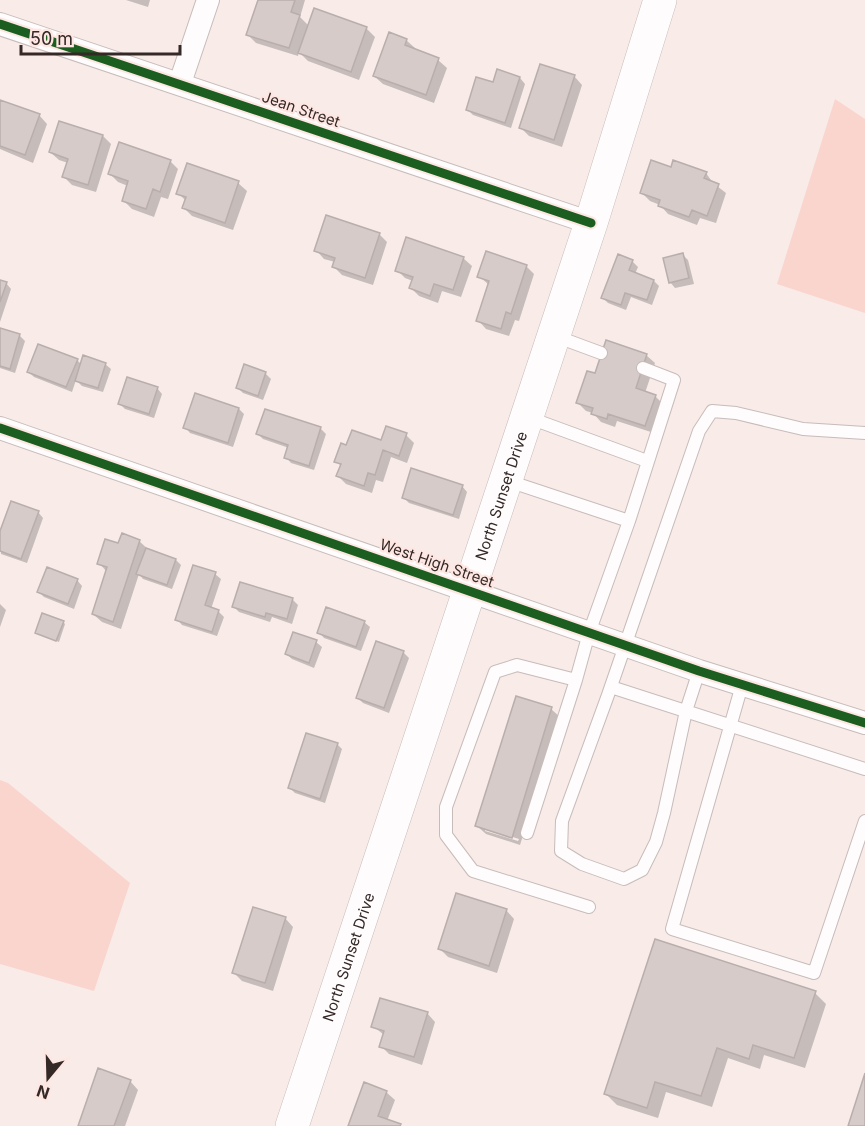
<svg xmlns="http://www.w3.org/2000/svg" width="865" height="1126" font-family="Inter,sans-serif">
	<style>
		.green { fill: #fad5ce }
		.shadow { fill: #0003; fill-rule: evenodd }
		.building { fill: #d6cbc8; stroke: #b9aeac; stroke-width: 1.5 }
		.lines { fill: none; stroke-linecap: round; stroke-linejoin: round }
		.lane-casing { stroke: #c7bcba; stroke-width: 14 }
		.street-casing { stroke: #c7bcba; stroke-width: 24 }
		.secondary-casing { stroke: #c7bcba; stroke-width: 34 }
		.lane { stroke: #fefcfc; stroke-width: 12 }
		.street { stroke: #fefcfc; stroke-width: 22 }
		.secondary { stroke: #fefcfc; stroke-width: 33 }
		.cycleway-casing { stroke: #fee7e2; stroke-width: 13 }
		.cycleway { stroke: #1b5e20; stroke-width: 9 }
		.labels { text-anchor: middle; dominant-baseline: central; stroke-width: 4.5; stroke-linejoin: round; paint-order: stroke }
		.street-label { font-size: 15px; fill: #342927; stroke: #fee7e2 }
	</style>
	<rect width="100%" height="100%" fill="#f8ebe8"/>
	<path class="green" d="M835,99L865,119V313L777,284Z
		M0,780L8,783L130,883L94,991L0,964Z"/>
	<path class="shadow" d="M126,0H150L148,7Z
		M259,0H305L300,17L309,26L366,28L375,37L359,80L308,61L299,52L298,56L256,43L248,35Z
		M406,40L415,48L414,50L438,60L447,68L434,103L383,84L374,76Z
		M498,71L520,78L525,84L511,128L473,115L467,109L494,84Z
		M574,76L582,85L562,147L529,136L521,128Z
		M0,102L39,115L47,124L33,163L0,149Z
		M103,136L111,144L96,192L72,185L64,177L68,163L59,160L50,152Z
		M170,161L178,169L168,199L161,197L154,217L132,209L123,200L128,186L118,182L110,174Z
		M188,165L238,183L247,191L233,230L192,216L184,208L186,201L178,193Z
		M672,169L706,173L713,183L726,193L716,223L700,218L697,225L668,214L660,205L650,201L641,192Z
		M379,234L387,242L373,285L342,275L334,267L335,262L324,259L316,250Z
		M683,255L688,260L694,284L675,288L670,282Z
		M463,258L472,266L461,297L442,291L438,303L419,296L411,288L413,281L405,278L397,270Z
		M632,261L638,267L635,274L654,281L659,286L652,305L631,297L626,310L608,303L603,298Z
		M526,266L534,274L519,321L515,320L509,336L486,329L478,320L489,285L479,276Z
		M0,281L6,283L11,289L0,322Z
		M0,329L20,336L25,341L15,373L0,368Z
		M646,355L655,363L645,393L655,396L663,404L654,433L617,421L615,427L601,422L593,413L586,411L578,403L596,375Z
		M77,360L82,365L105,364L111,369L103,392L82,386L76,380L72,392L34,377L29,372Z
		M265,373L271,379L263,400L243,393L237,387Z
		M157,388L162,394L154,418L125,409L120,404Z
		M239,409L244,414L233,447L190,433L185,427Z
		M320,428L326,434L314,470L291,463L286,457L289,448L263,439L258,434Z
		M406,435L414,443L407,463L391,457L383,482L376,480L372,493L346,484L338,476L341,466L336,461L347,447L382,442Z
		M462,486L467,492L459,519L409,503L403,497Z
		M38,512L43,518L27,563L1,554L0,536Z
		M139,541L149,550L176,560L181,565L172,589L143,579L139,574L121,629L102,622L93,614L107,572L99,563L119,545Z
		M215,574L221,579L211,609L218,611L224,617L217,636L182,625L177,619Z
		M77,580L82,586L74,609L44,597L39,592Z
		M241,584L293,600L298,605L292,624L272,617L270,622L239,612L234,607Z
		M0,604L6,610L0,627Z
		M63,622L65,624L59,642L36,633Z
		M364,622L370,627L361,651L324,638L319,632Z
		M294,633L316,642L322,647L314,668L292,659L286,654Z
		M377,643L404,653L409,658L389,713L363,703L358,698Z
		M551,709L560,717L520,845L486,834L477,826ZM485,828L519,839L518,841L485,831Z
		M337,744L342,749L325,803L295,793L290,788Z
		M506,910L514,919L497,973L448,957L440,949Z
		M285,918L293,927L273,991L242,981L234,973Z
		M815,993L826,1004L805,1068L764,1055L760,1069L728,1058L712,1107L666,1092L658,1118L617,1105L606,1094Z
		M427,1013L435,1022L422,1065L389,1054L381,1046L384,1035L373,1026Z
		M130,1081L138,1090L125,1126H79Z
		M386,1092L395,1100L387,1121L401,1126H350Z"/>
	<path class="building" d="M258,0H295L291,12L300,15L289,48L246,35Z
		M314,8L367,27L351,72L298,53Z
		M389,32L407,39L405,45L439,58L426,95L373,76Z
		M540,64L575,75L554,140L519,128Z
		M497,69L520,77L505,123L466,110L476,77L493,82Z
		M0,100L40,114L25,155L0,146Z
		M59,121L103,135L88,185L62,177L68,159L49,152Z
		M119,142L171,160L160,192L153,189L146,209L122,201L128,181L108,174Z
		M651,160L671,167L673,160L707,172L704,178L719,184L707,216L692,210L689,217L658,206L660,200L640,193Z
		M187,163L239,181L225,223L182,208L186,197L176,194Z
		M326,215L380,233L365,278L332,267L335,258L314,251Z
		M406,237L464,257L453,290L434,284L430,296L409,288L413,277L395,271Z
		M486,251L527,265L511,314L506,312L501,329L476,321L489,281L477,277Z
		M683,253L689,278L669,283L663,258Z
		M618,254L633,260L629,270L654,280L647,300L625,293L621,305L601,298Z
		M0,280L7,282L0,302Z
		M0,328L20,334L10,369L0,366Z
		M606,340L647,354L636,388L656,395L645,426L608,414L607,419L591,414L593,408L576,403L587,371L595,373Z
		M38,344L78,359L66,387L27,372Z
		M83,355L106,363L98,388L75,381Z
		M244,364L266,372L258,396L236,388Z
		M127,377L158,387L149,414L118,404Z
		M195,393L239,408L228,443L183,428Z
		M265,409L321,427L309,466L284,458L288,445L256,434Z
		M386,426L407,433L399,456L383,450L375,475L368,473L364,486L336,476L341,464L334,462L341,443L346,445L352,430L381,440Z
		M411,468L463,485L453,515L402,498Z
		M11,501L39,511L21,559L0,551V531Z
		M122,533L140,540L113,622L92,614L107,567L97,564L105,539L118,543Z
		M146,548L176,559L167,585L136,574Z
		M193,565L216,572L205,605L219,610L212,632L175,620Z
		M47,567L78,579L68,604L37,592Z
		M240,582L293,598L287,619L266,613L265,617L232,607Z
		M326,607L365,621L356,647L317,633Z
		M42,613L64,621L56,641L35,633Z
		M293,632L317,640L309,663L285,654Z
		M376,641L404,651L384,708L356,698Z
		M516,696L552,707L512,838L475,826Z
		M306,733L338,743L320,799L288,788Z
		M456,893L507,909L489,966L438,949Z
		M253,907L286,917L265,983L232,973Z
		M655,939L816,991L794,1058L753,1045L749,1059L717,1048L701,1096L655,1082L647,1108L604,1094Z
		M380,998L428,1012L414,1057L379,1047L384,1031L371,1027Z
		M98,1068L131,1080L114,1126H78Z
		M865,1073V1126H848Z
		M364,1082L387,1091L378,1116L401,1124L400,1126H348Z"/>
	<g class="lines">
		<g class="lane-casing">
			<path id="lane" d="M555,336L601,353
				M527,417L647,461
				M508,481L629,521
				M699,671L686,711L664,813L656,842L642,870L624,879L582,864L561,851L562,821L608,695L699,431L712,411L736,413L803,429L865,433
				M742,685L672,929L814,973L865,821
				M611,687L865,769
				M527,833L576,680
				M589,907L473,871L446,835V807L495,672L517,665L576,680L589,633L629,521L674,380L643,368"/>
		</g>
		<g class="street-casing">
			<path id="street" d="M0,24L591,223
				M180,83L208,0
				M0,428L699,671L865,723"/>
		</g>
		<g class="secondary-casing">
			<g id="secondary">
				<path id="s1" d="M292,1126L591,223L660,0"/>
			</g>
		</g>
		<use href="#lane" class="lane"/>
		<use href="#street" class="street"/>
		<use href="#secondary" class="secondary"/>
		<g class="cycleway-casing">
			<path id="cycleway" d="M0,24L591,223
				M0,428L699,671L865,723"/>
		</g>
		<use href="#cycleway" class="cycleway"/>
	</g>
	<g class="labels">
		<g class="street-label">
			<text transform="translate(301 109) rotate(19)">Jean Street</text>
			<text stroke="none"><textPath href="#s1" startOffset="664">North Sunset Drive</textPath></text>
			<text transform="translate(437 563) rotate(19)">West High Street</text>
			<text stroke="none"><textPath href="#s1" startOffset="178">North Sunset Drive</textPath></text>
		</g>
	</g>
	<g transform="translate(48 1078) rotate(199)" stroke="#fee7e2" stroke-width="4.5" paint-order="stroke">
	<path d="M0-4.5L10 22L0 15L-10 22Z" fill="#342927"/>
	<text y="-9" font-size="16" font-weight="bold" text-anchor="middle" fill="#342927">N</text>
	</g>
	<path d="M21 45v9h159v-9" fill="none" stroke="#342927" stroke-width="3"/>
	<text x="30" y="45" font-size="18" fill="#342927" stroke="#fee7e2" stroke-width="4.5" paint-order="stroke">50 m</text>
</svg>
